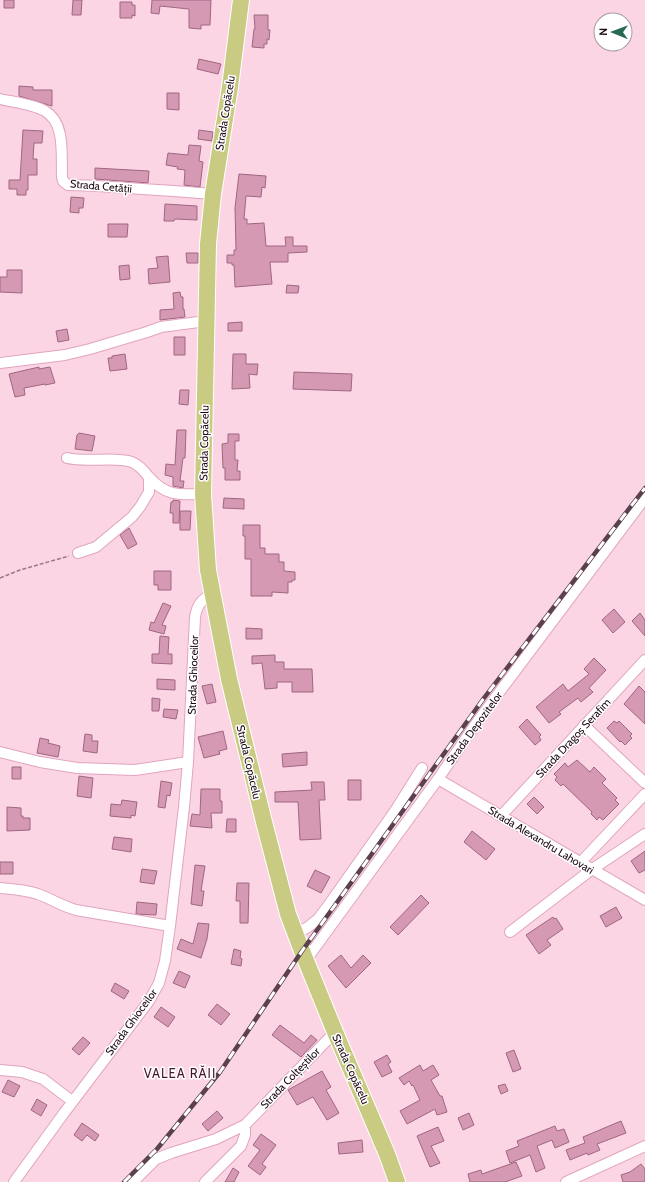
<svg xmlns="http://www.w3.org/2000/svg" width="645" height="1182" font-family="Cabin,sans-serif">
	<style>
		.building { fill: #d599b4; stroke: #9f6680 }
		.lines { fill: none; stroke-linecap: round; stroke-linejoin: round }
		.minor-casing { stroke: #e1a4bf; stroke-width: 12 }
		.primary-casing { stroke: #fff; stroke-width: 18 }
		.path { stroke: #987987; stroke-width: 1.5; stroke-dasharray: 4 2; stroke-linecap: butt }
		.minor { stroke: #fff; stroke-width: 10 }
		.primary { stroke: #c9cb82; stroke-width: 16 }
		.rail-casing { stroke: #5b414e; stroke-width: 4.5 }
		.rail { stroke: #fff; stroke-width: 3; stroke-dasharray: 9; stroke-linecap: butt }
		.labels { text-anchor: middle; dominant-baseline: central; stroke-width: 3; stroke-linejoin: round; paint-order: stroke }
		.street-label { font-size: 11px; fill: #1e0914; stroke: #fff }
		.quarter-label { font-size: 13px; letter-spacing: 1px; fill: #471730; stroke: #fff }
	</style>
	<rect width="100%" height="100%" fill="#fcd5e5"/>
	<path class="building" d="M4,0H14V8H4Z
		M73,0H82L81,15H72Z
		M152,0H211L210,25H201V29L189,28V9L160,6L159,14L151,13Z
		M120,2H132V5H135V16L132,15V18H120Z
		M254,15H268V30H270L269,40L267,39V44H264V48L252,47L254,29H255Z
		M199,59L221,64L218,74L197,69Z
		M19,86L33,87V90H52V106L19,96Z
		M167,93H179V110L167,109Z
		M23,130L43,131L42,143H34L33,159H37V175H28V190H26V195H17V189H9V180H20Z
		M199,130L213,132L212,141L198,139Z
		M189,145L201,146L199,161L203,162L200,187L184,185L185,170L177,169L178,167L166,165L168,153L188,155Z
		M95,168L149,171L148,183L95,179Z
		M239,174L266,176L265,188L262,187L261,197L246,196L244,219H247V224L264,223L266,246H286L285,237H293V246H307V252L288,253V262H270L272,284L235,287L234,265H232V263H227V255H234V250H236L235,208Z
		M71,197L84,198L83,208H79V213L70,212Z
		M165,204L197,206V220L175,219L174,221H164Z
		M108,224H128L127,237H108Z
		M186,253H198V263H187Z
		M168,256L170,282L149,284L148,269L158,268L156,257Z
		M129,265L130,279L120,280L119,266Z
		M7,270H22V293L0,292V277H7Z
		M287,285L299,286L298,293H286Z
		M180,292L181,297H183V309H184L185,317L160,320V310L174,309L173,293Z
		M242,322V331H228V323Z
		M67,329L69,340L58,342L56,331Z
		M174,337H185V355H174Z
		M125,354L127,369L110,371L108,358H112V356Z
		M233,354H246V364H258L257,375L249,374L250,388L232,389Z
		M39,367V369L50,367L55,383L45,385V384L24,388L25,395L15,397L9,374Z
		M294,372L352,374L351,391L293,389Z
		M180,390H189L188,405L179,404Z
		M177,430H186L185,458H183L180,481H184L183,488L173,486V477L165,475L166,464L175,465Z
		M79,433L95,436L92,451L75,449L77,435Z
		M228,434H239V441H235V460H238L237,471H240V480H225V468H223L222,444L228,443Z
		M224,498L244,499V509L223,508Z
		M173,500L180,501L179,523H173V513H170L171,502H173Z
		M180,511H191L190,530H180Z
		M243,525H260V548H265V554H279V562H284V571L295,572V580H292V582H288V593L272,592V596H251V559H245V536H243Z
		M129,528L137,544L128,549L120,535Z
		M154,571H171V590H158V585H154Z
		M163,603L171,606L162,625L166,626L164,634L149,630L151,622L154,623Z
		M614,609L625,622L613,633L602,620Z
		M640,613L645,620V636L632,621Z
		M246,628L262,629V639H246Z
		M160,636L169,637L168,654H172V664L152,663V654H159Z
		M275,655V662H284V669H312L313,692H292V682H277V688L265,689L262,663L252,664V656Z
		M594,658L606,670L589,688L593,692L581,702L578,698L559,712L561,714L549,723L536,707L563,684L568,691L589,674L584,669Z
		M157,679L175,680V690L157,689Z
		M212,684L216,702L207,704L202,686Z
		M639,686L645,692V724L624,704Z
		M152,698L160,699L159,711H152Z
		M164,709L178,710L176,719L163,717Z
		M527,719L541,735L539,737L541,740L535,745L519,727Z
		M614,721L617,723L619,721L632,734L630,736L632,738L625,745L621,741L620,742L607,728Z
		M223,731L227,749L219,751L220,754L204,758L198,737Z
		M85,734L92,735V741H98L97,753L83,751Z
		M40,738L49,740L48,743L60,746L58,757L37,753Z
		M307,752V765L283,767L282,754Z
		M577,760L590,772L594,767L606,779L602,783L617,798L615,800L619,804L603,820L599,817L597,820L591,814L592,812L563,784L561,786L555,780L557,777L554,774L565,763L568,767Z
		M12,767H21V779H12Z
		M79,776L93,778L91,798L77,796Z
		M348,780H361V800H348Z
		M161,781L172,783L170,796L167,795L165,808L158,807Z
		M311,782H324L325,800H319L321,839L300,840L298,802H275V792L312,790Z
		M201,789H220V801H222V813H211L212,828L190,826L192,814L200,815Z
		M534,797L544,807L537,814L527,804Z
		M122,800L137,802L135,816L131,815V818L110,816L111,804L121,805Z
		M7,807L21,808V816H23V818H30V830L7,831Z
		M227,819H236V832H226Z
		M472,831L495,849L486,860L464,842Z
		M114,837L132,839L131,852L112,849Z
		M645,851V870L639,873L631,861Z
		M0,862H13V874H0Z
		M195,865L205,866L201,891H204L202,906L191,904Z
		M142,869L157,871L154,884L140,882Z
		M315,870L330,877L321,893L307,886Z
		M237,883H249L248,923H240V901H236Z
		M421,895L429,903L398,935L390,927Z
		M137,902L157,904L156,915L136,914Z
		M616,907L622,918L606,927L600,916Z
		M553,917L554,919L556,918L563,929L547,940L551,945L539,954L526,935Z
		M198,923L209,924L207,939L201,958L177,949L181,939L193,944Z
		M234,949L241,951L240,958L242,959L241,966L231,964Z
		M341,955L351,968L363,955L371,963L346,988L328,966Z
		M179,971L190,976L185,988L173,983Z
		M115,983L129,991L124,999L111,991Z
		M217,1004L230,1014L221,1025L208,1015Z
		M161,1007L175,1017L168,1027L154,1017Z
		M280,1025L304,1043L311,1035L317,1040L301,1057L272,1035Z
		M83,1037L90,1043L79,1055L72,1049Z
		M514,1050L521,1069L513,1072L506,1053Z
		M387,1055L391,1062L388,1064L392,1072L382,1077L374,1062Z
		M420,1065L423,1071L433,1065L439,1075L431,1080L440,1096H442L447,1112L437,1115L435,1109L407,1124L400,1111L420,1100L413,1085L412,1086L409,1081L404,1085L399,1078Z
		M322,1071L331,1087L326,1090L339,1113L327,1120L313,1097L297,1105L288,1090Z
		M8,1080L20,1086L14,1097L2,1092Z
		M505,1084L508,1091L501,1094L498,1086Z
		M37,1099L47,1105L41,1116L31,1110Z
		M217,1111L223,1118L208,1131L202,1124Z
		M469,1113L474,1125L463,1130L458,1118Z
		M621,1121L626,1133L597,1144L600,1150L588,1155L587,1153L570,1160L566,1150L585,1143L583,1137Z
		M82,1123L99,1135L95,1141L87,1135L82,1141L74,1135Z
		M555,1126L557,1131L564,1129L569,1142L555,1148L552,1140L537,1146L545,1168L536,1172L530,1155L510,1163L506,1151L519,1146L517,1141Z
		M438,1127L444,1141L431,1146L440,1163L430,1167L417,1136Z
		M261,1134L276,1145L262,1164L266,1167L260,1175L248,1166L260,1150L253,1145Z
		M362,1140L363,1152L339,1154L338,1143Z
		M516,1162L522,1176L505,1182H470L468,1174L481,1170L482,1174Z
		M641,1164L645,1169V1182H623L621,1175L630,1172Z
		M233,1168L239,1172L234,1182H225Z"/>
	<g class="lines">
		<g class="minor-casing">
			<path id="minor" d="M0,99C13,102 33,104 45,111C66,123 61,156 62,177L63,181L68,185C117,186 165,191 213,194
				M0,363L65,355L90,349L147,332L161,327L206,321
				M67,458C88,463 113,456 132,462C139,465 143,470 148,476C165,496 178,495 203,494
				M78,553L96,547L132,517L140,507L149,492V477
				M584,725L645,783
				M0,752L40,762L77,768L135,770L188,762
				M438,779L645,900
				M501,816L645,660
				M580,863L645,794
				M0,888C13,889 26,890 38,894C51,899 62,906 76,910L170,926
				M510,932L591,870L645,834
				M295,934L308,927L318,919L330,903L395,811L422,768
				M306,960L438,779L477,722L645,498
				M0,1070L22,1072L43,1079L72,1101
				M14,1182L64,1113L149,1001L159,983L165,961L170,926L184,807L188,762L195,617C197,605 201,600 212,594
				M133,1182L156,1159L171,1153L216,1139L245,1125
				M205,1182L241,1146L245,1135V1125L335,1032
				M566,1182L645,1146"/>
		</g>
		<g class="primary-casing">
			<path id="primary" d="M241,0L230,87L213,194L208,244L203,494L208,570L229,679L264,822L288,914L302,951L335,1032L387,1154L397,1182"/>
		</g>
		<path class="path" d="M0,578L20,570L69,556"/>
		<use href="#minor" class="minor"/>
		<use href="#primary" class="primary"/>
		<g class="rail-casing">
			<path id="rail" d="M124,1182L157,1149L220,1072L302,951L484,698L645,488"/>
		</g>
		<use href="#rail" class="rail"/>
	</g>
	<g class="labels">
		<g class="street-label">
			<text transform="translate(225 113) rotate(-81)">Strada Copăcelu</text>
			<text transform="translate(101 186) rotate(5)">Strada Cetății</text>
			<text transform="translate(204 443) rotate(-89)">Strada Copăcelu</text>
			<text transform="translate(193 675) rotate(-88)">Strada Ghioceilor</text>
			<text transform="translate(474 728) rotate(-54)">Strada Depozitelor</text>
			<text transform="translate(573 738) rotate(-47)">Strada Dragoș Serafim</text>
			<text transform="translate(249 762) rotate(77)">Strada Copăcelu</text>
			<text transform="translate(541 840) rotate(31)">Strada Alexandru Lahovari</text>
			<text transform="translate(131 1022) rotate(-54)">Strada Ghioceilor</text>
			<text transform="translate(351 1069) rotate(66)">Strada Copăcelu</text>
			<text transform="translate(290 1078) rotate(-46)">Strada Colțeștilor</text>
		</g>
		<g class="quarter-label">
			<text x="180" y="1073">VALEA RĂII</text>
		</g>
	</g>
	<g transform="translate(613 32) rotate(271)"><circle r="19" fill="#ffffff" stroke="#a59da1"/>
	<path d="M0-3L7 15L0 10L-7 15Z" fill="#2b6957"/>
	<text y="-6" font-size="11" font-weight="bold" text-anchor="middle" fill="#1e0914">N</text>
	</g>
</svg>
